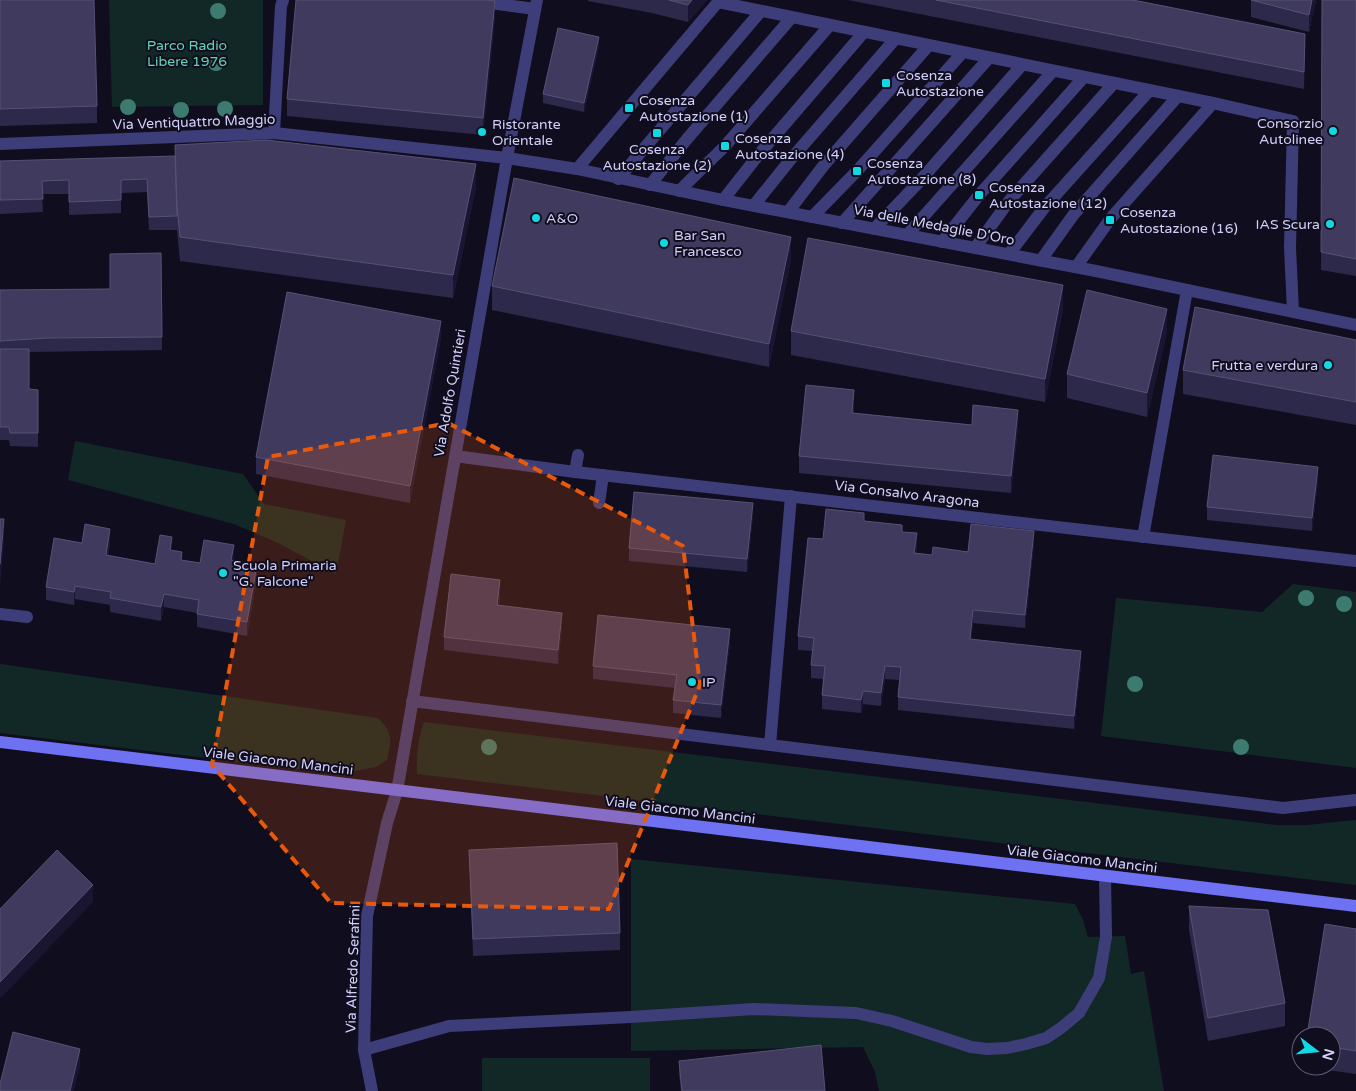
<svg xmlns="http://www.w3.org/2000/svg" width="1356" height="1091" font-family="'Varela Round',sans-serif">
	<style>
		.green { fill: #122826 }
		.lines { fill: none; stroke-linecap: round; stroke-linejoin: round }
		.lane { stroke: #3d3d7a; stroke-width: 12 }
		.street { stroke: #3d3d7a; stroke-width: 12 }
		.secondary { stroke: #6f71f3; stroke-width: 12 }
		.tree { fill: #3d7b70 }
		.wall { fill: #2d294b }
		.shaded-wall { fill: #1a1631 }
		.building { fill: #3f3a5e; stroke: #565277 }
		.marked { fill: #e8590c; fill-opacity: 0.2; stroke: #e8590c; stroke-width: 4; stroke-dasharray: 10 6; stroke-linejoin: round }
		.poi-dot { fill: #13d8e3; stroke: #100e1e; stroke-width: 2 }
		.labels { text-anchor: middle; dominant-baseline: central; stroke-width: 4; stroke-linejoin: round; paint-order: stroke }
		.park-label { font-size: 14px; fill: #62d4b3; stroke: #100e1e }
		.poi-label { font-size: 14px; fill: #d2cffb; stroke: #100e1e; text-anchor: start }
		.street-label { font-size: 14px; fill: #d2cffb; stroke: #100e1e }
	</style>
	<rect width="100%" height="100%" fill="#100e1e"/>
	<path class="green" d="M109,0H263V105L112,107Z
		M75,441L243,474L264,504L346,520L336,574L278,543L234,524L68,480Z
		M1293,584L1356,592V768L1101,736L1116,598L1262,612Z
		M0,664L378,718C394,733 391,740 387,760L376,767L339,774L0,733Z
		M424,722L1277,825H1307L1356,820V885L417,774C416,756 418,739 424,722Z
		M631,859L1075,904L1083,920L1088,937L1125,936L1131,974L1144,971L1164,1091H879L875,1072L863,1047L631,1051Z
		M482,1058H650V1091H482Z"/>
	<g class="lines">
		<path class="lane" d="M577,169L718,2L1213,103L1293,121L1290,248L1293,311
			M618,179L761,11
			M650,185L687,139L792,17
			M679,191L725,146L830,25
			M723,200L760,153L864,32
			M754,205L791,159L896,38
			M788,212L824,165L929,45
			M812,217L857,171L963,52
			M842,223L989,58
			M874,229L918,183L1022,65
			M907,235L1053,71
			M942,242L979,195L1084,77
			M975,248L1009,201L1114,83
			M1009,254L1044,208L1150,90
			M1041,260L1074,214L1178,96
			M1076,267L1111,218L1213,103
			M575,472L578,455
			M599,503L603,475
			M1143,537L1187,290
			M770,745L791,496
			M364,1050L449,1026L631,1017L754,1009L856,1013L892,1021L971,1047L987,1049L1007,1048L1026,1044L1046,1038L1061,1028L1079,1013L1099,978L1106,937L1105,877"/>
		<path class="street" d="M468,0L535,9
			M274,133L281,6L283,0
			M0,144L274,133L507,158L577,169L723,200L1096,271L1356,325
			M455,456L575,472L1356,561
			M0,614L27,617
			M412,701L1283,808L1356,800
			M372,1091L364,1050L367,916L387,823L397,791L507,158L537,0"/>
		<path class="secondary" d="M0,742L1356,906"/>
	</g>
	<g class="tree">
		<circle cx="218" cy="11" r="8"/>
		<circle cx="216" cy="63" r="8"/>
		<circle cx="128" cy="107" r="8"/>
		<circle cx="225" cy="109" r="8"/>
		<circle cx="181" cy="110" r="8"/>
		<circle cx="1306" cy="598" r="8"/>
		<circle cx="1344" cy="604" r="8"/>
		<circle cx="1135" cy="684" r="8"/>
		<circle cx="489" cy="747" r="8"/>
		<circle cx="1241" cy="747" r="8"/>
	</g>
	<path class="wall" d="M0,0L97,106V123L0,126Z
		M588,0H707L688,22L652,13L588,1Z
		M848,0H1133L1305,34L1304,89Z
		M1251,0H1316L1309,32L1251,17Z
		M1322,0H1356V276L1321,270Z
		M495,18L483,135L287,116V99Z
		M599,46L584,112L543,103V94Z
		M0,161L476,187L453,298L180,261L177,230H149L147,192L121,193V213L69,215V194H42L43,212L0,214Z
		M161,253L162,350L29,352V389L38,390V447L10,446L9,440H0V290L110,289Z
		M791,260L769,367L492,310V286Z
		M1063,309L1045,402L791,355V331Z
		M1167,332L1147,417L1067,398V374Z
		M441,338L410,503L256,474V457Z
		M1356,340V425L1183,394V370Z
		M854,407V413L972,425L1018,427L1011,493L799,473V456Z
		M1318,480L1312,531L1207,520V507Z
		M753,516L747,572L629,561V548Z
		M864,521L902,532L917,547L916,554L932,555L1034,544L1025,628L973,623L971,640L1081,665L1074,729L898,710V697L899,680L885,679L881,706L863,704L861,713L822,709V695L823,679L811,678V665L812,651L798,650V636L823,539Z
		M110,542L108,556L155,564L172,551L182,560L200,563L234,558L233,560L257,578L247,636L197,627V613L164,607L161,621L110,612V605L75,599L74,605L46,600V587L82,543Z
		M500,593L499,606L562,626L558,664L444,650V637Z
		M730,642L721,718L673,713V700L675,688L593,679V666Z
		M469,850L620,933V950L473,956Z
		M1189,906L1285,1003V1026L1208,1041L1189,930Z
		M1356,929V1074L1306,1067V1066H1331V1036Z
		M679,1061L825,1091H681L679,1074Z"/>
	<path class="shaded-wall" d="M692,0H707L688,22V5Z
		M1312,0H1316L1309,32V15Z
		M495,1V18L483,135V118Z
		M599,37V46L584,112V103Z
		M476,164V187L453,298V275Z
		M791,237V260L769,367V344Z
		M1063,285V309L1045,402V379Z
		M1167,309V332L1147,417V393Z
		M441,321V338L410,503V486Z
		M854,390V407L852,430V413Z
		M1018,410V427L1011,493V476Z
		M1318,467V480L1312,531V518Z
		M753,503V516L747,572V559Z
		M4,519V543L0,587V564Z
		M110,529V542L106,569V555Z
		M1034,531V544L1025,628V615Z
		M917,533V547L914,567V553Z
		M172,537V550L170,563V550Z
		M234,545V558L231,573V560Z
		M257,565V578L247,636V622Z
		M500,580V593L497,619V605Z
		M75,586V599L74,605V592Z
		M164,594V607L161,621V607Z
		M973,610V623L970,653V639Z
		M562,613V626L558,664V650Z
		M730,629V642L721,718V705Z
		M1081,651V665L1074,729V716Z
		M885,666V679L881,706V693Z
		M863,691V704L861,713V700Z
		M93,885V902L0,999V982Z
		M80,1049V1066L74,1091H70Z"/>
	<path class="building" d="M0,0H94L97,106L0,109Z
		M296,0H487L495,1L483,118L287,99Z
		M669,0H692L688,5Z
		M936,0H1133L1305,34L1304,72Z
		M1251,0H1312L1309,15Z
		M1322,0H1356V259L1321,252Z
		M558,28L599,37L584,103L543,94Z
		M266,140L476,164L453,275L180,237L177,206L175,145Z
		M175,156L177,216L149,217L147,179L121,180V200L69,202V180L42,181L43,199L0,200V161Z
		M514,178L791,237L769,344L492,286Z
		M808,238L1063,285L1045,379L791,331Z
		M161,253L162,337L47,338L0,341V290L110,289V254Z
		M1087,290L1167,309L1147,393L1067,374Z
		M287,292L441,321L410,486L256,457Z
		M1195,307L1356,340V402L1183,370Z
		M0,349H29V389L38,390V433H10L9,427H0Z
		M806,385L854,390L852,413L972,425L973,405L1018,410L1011,476L799,456Z
		M1213,455L1318,467L1312,518L1207,507Z
		M634,492L753,503L747,559L629,548Z
		M826,509L864,513V521L902,525V532L917,533L914,553L932,555L933,547L968,552L971,524L1034,531L1025,615L973,610L970,639L1081,651L1074,716L898,697L901,667L885,666L881,693L863,691L861,700L822,695L825,666L811,665L814,638L798,636L808,538L823,539Z
		M0,519H4L0,564Z
		M85,524L110,529L106,555L155,564L160,535L172,537L170,550L182,552L181,560L200,563L204,540L234,545L231,560L257,565L247,622L197,614L199,600L164,594L161,607L110,598L111,592L75,586L74,592L46,587L54,538L82,543Z
		M451,574L500,580L497,605L562,613L558,650L444,637Z
		M598,615L730,629L721,705L673,700L677,675L593,666Z
		M617,843L620,933L473,939L469,850Z
		M57,850L93,885L0,982V909Z
		M1189,906L1268,910L1285,1003L1208,1018Z
		M1325,924L1356,929V1051L1331,1047V1036H1307Z
		M13,1032L80,1049L70,1091H0V1084Z
		M821,1045L825,1091H682L679,1061Z"/>
	<path class="marked" d="M448,423L683,546L700,685L609,909L331,903L212,765L268,457Z"/>
	<g class="poi-dot">
		<rect x="881" y="78" width="10" height="10" rx="2.5"/>
		<rect x="624" y="103" width="10" height="10" rx="2.5"/>
		<circle cx="1333" cy="131" r="5"/>
		<circle cx="482" cy="132" r="5"/>
		<rect x="652" y="128" width="10" height="10" rx="2.5"/>
		<rect x="720" y="141" width="10" height="10" rx="2.5"/>
		<rect x="852" y="166" width="10" height="10" rx="2.5"/>
		<rect x="974" y="190" width="10" height="10" rx="2.5"/>
		<circle cx="536" cy="218" r="5"/>
		<rect x="1105" y="215" width="10" height="10" rx="2.5"/>
		<circle cx="1330" cy="224" r="5"/>
		<circle cx="664" cy="243" r="5"/>
		<circle cx="1328" cy="365" r="5"/>
		<circle cx="223" cy="573" r="5"/>
		<circle cx="692" cy="682" r="5"/>
	</g>
	<g class="labels">
		<g class="park-label">
			<text x="187" y="45">Parco Radio<tspan x="187" dy="16">Libere 1976</tspan></text>
		</g>
		<g class="poi-label">
			<text x="896" y="75">Cosenza<tspan x="896" dy="16">Autostazione</tspan></text>
			<text x="639" y="100">Cosenza<tspan x="639" dy="16">Autostazione (1)</tspan></text>
			<text x="1323" y="123" text-anchor="end">Consorzio<tspan x="1323" dy="16">Autolinee</tspan></text>
			<text x="492" y="124">Ristorante<tspan x="492" dy="16">Orientale</tspan></text>
			<text x="735" y="138">Cosenza<tspan x="735" dy="16">Autostazione (4)</tspan></text>
			<text x="657" y="149" text-anchor="middle">Cosenza<tspan x="657" dy="16">Autostazione (2)</tspan></text>
			<text x="867" y="163">Cosenza<tspan x="867" dy="16">Autostazione (8)</tspan></text>
			<text x="989" y="187">Cosenza<tspan x="989" dy="16">Autostazione (12)</tspan></text>
			<text x="1120" y="212">Cosenza<tspan x="1120" dy="16">Autostazione (16)</tspan></text>
			<text x="546" y="218">A&amp;O</text>
			<text x="1320" y="224" text-anchor="end">IAS Scura</text>
			<text x="674" y="235">Bar San<tspan x="674" dy="16">Francesco</tspan></text>
			<text x="1318" y="365" text-anchor="end">Frutta e verdura</text>
			<text x="233" y="565">Scuola Primaria<tspan x="233" dy="16">"G. Falcone"</tspan></text>
			<text x="702" y="682">IP</text>
		</g>
		<g class="street-label">
			<text transform="translate(194 122) rotate(-2)">Via Ventiquattro Maggio</text>
			<text transform="translate(934 225) rotate(11)">Via delle Medaglie D'Oro</text>
			<text transform="translate(450 393) rotate(-80)">Via Adolfo Quintieri</text>
			<text transform="translate(907 494) rotate(7)">Via Consalvo Aragona</text>
			<text transform="translate(278 761) rotate(7)">Viale Giacomo Mancini</text>
			<text transform="translate(680 810) rotate(7)">Viale Giacomo Mancini</text>
			<text transform="translate(1082 859) rotate(7)">Viale Giacomo Mancini</text>
			<text transform="translate(353 969) rotate(-88)">Via Alfredo Serafini</text>
		</g>
	</g>
	<g transform="translate(1316 1051) rotate(106)"><circle r="24" fill="#100e1e" stroke="#5e5b76"/>
	<path d="M0-4L9 19L0 12L-9 19Z" fill="#13d8e3"/>
	<text y="-8" font-size="14" font-weight="bold" text-anchor="middle" fill="#d2cffb">N</text>
	</g>
</svg>
